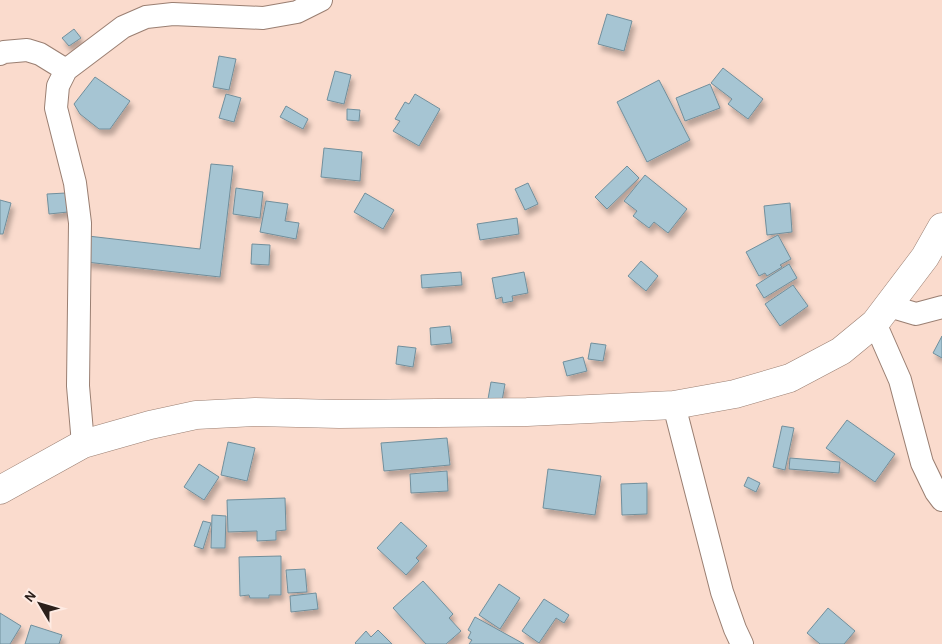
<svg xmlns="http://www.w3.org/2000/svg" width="942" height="644" font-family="'Alegreya Sans',sans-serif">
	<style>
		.building { fill: #a6c5d3; stroke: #718f9c; filter: url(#shadow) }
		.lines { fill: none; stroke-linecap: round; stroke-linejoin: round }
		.minor-casing { stroke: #9a7f72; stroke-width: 24 }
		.major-casing { stroke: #9a7f72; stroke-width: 29 }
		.minor { stroke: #fff; stroke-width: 22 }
		.major { stroke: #fff; stroke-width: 28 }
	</style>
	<defs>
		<filter id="shadow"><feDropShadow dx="3" dy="5.5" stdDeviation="2.5" flood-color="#0004"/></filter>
	</defs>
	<rect width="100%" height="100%" fill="#fadbcd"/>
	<path class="building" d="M607,14L632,21L624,51L598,44Z
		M74,29L81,38L69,46L62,38Z
		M219,56L236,59L229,90L213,87Z
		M723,68L763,99L748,119L728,104L732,99L711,83Z
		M335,71L351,75L344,104L327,100Z
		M95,77L130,101L110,129H99L80,114L74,104Z
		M659,80L690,140L647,162L617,102Z
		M710,84L720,108L685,121L676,98Z
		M226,94L241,98L234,122L219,118Z
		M415,94L440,109L419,146L393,131L400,121L395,119L405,102L409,104Z
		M286,106L308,119L303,129L280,117Z
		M347,109L360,110L359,121L347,120Z
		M324,148L362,152L360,181L321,177Z
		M211,164L233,166L220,277L86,262L88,236L200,249Z
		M627,166L639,178L607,209L595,197Z
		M645,175L687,209L668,233L654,222L649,228L633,216L637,211L624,201Z
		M528,183L538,204L525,210L515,189Z
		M236,188L263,192L260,218L233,214Z
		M66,193L68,212L49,214L47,194Z
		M365,193L394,210L383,229L354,212Z
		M0,200L11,203L3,234H0Z
		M266,201L288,204L285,221L299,223L296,239L260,232Z
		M790,203L792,232L767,235L764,206Z
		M517,218L519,234L480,240L477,224Z
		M778,235L791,259L780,265L782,267L767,276L765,273L759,276L746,252Z
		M252,244L270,245L269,265L251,264Z
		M641,261L658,276L646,291L628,276Z
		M789,264L797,278L764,298L756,285Z
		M461,272L462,285L422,288L421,275Z
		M524,272L528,293L512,296L513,301L503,303L502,297L496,299L492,278Z
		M793,285L808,306L780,326L765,304Z
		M450,326L452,343L431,345L430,328Z
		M942,336V358L933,353Z
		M591,343L606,345L603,361L588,359Z
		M398,346L416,348L413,367L396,364Z
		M583,357L587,371L567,376L563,362Z
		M491,382L505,384L502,401L488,399Z
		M847,420L895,454L875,482L826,448Z
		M782,426L794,428L785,470L773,467Z
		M447,438L450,465L384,471L381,443Z
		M228,442L255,448L247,481L221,475Z
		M790,458L840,462L839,473L789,469Z
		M199,464L219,477L204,500L184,487Z
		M548,469L601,476L595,515L543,508Z
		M447,471L448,491L411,493L410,474Z
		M748,477L760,483L756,492L744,486Z
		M647,483V514L622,515L621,484Z
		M285,498L286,530L276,531V540L257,541V531L228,532L227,500Z
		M212,515L226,516L225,548H211Z
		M203,521L211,523L203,549L194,546Z
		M401,522L427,546L416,558L419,561L406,575L377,548Z
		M281,556V595H269V598H250L249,595L240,596L239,557Z
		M305,569L307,592L288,593L286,570Z
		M423,581L453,614L449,618L461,631L446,644H426L393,608Z
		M499,584L520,598L500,629L479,615Z
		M316,593L318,609L291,612L290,596Z
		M544,599L569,615L564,623L556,618L539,643L522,631Z
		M828,608L855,631L844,644H820L807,633Z
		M0,613L21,626L10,644H0Z
		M475,617L524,644H469L472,640L468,638L471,632L468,630Z
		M31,625L62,635L59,644H25Z
		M378,630L392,644H356L355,643L366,631L371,637Z"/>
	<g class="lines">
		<g class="minor-casing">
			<path id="minor" d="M0,54L4,52L27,50L40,54L66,70
				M889,306L916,314L942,307
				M875,323L900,380L922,463L936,492L942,500
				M674,405L722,592L735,629L742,644
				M83,444L78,386L80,223L75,183L56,108L58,86L66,70L123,27L146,17L173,14L263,18L297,12L321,0"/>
		</g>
		<g class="major-casing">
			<path id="major" d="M0,490L83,444L150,425L196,415L255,412L339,414L527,412L674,405L735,394L790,378L841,351L875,323L925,257L942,227"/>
		</g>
		<use href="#minor" class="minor"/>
		<use href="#major" class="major"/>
	</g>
	<g transform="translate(40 604) rotate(308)" stroke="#feebe3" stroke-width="4" paint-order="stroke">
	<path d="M0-4L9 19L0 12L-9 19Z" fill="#2b201b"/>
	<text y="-8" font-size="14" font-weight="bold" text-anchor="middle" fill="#2b201b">N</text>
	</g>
</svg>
